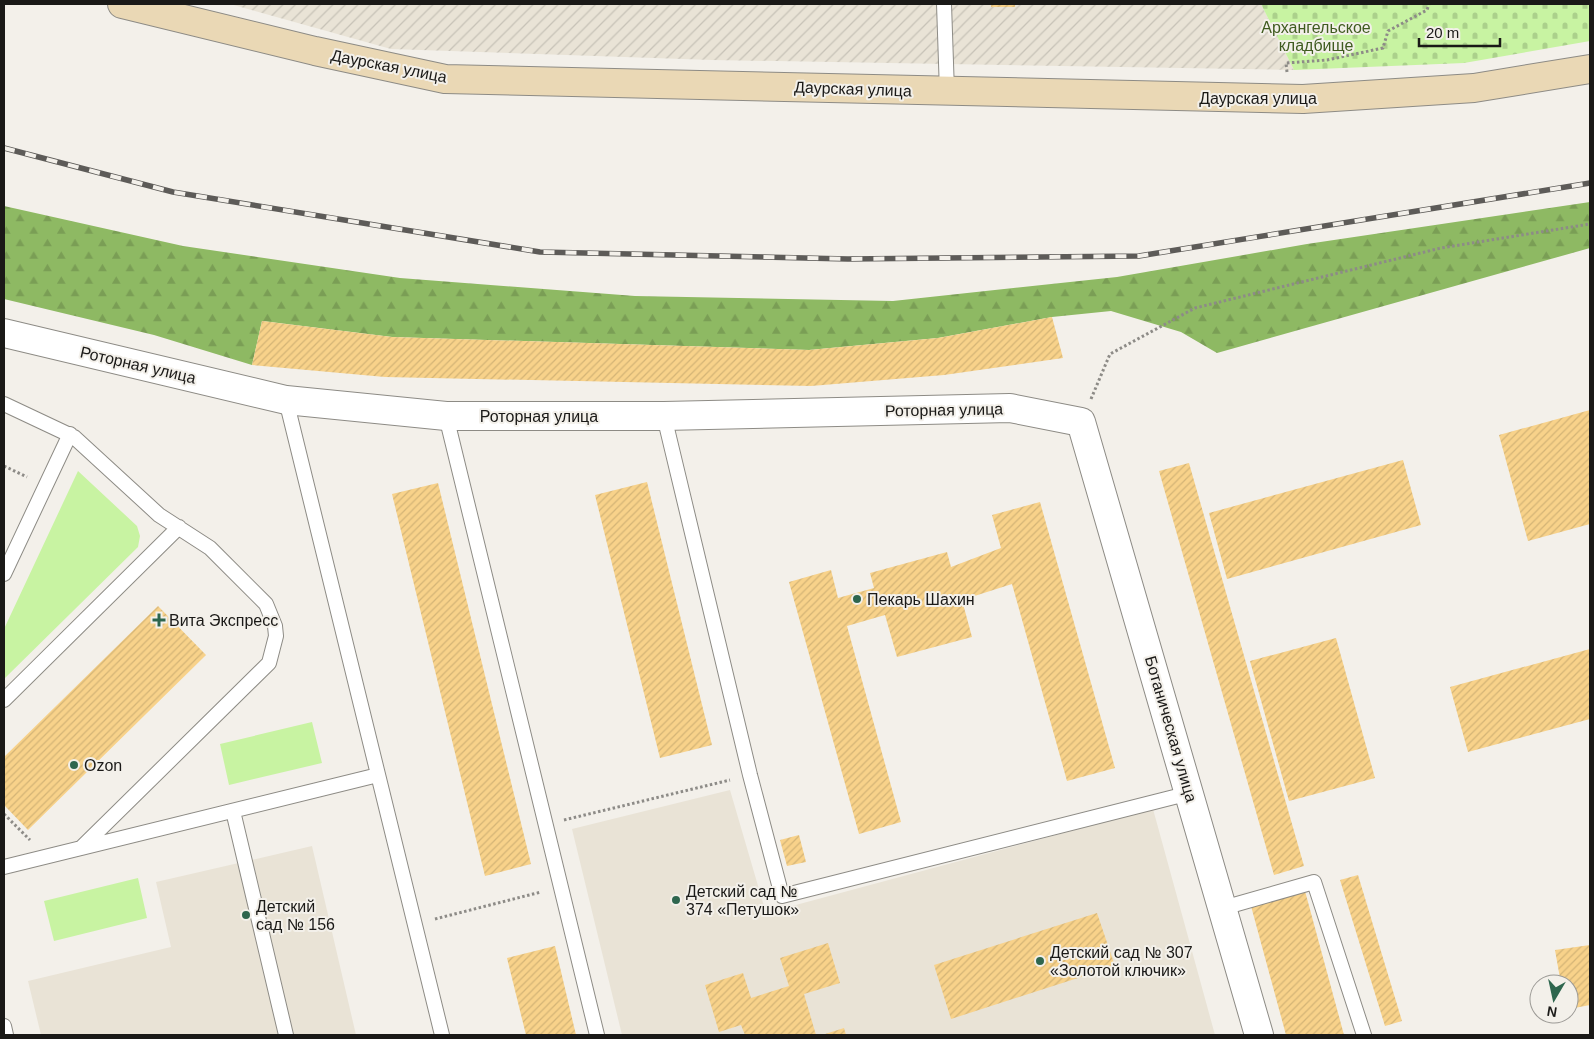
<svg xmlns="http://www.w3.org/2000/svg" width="1594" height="1039" font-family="Arial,sans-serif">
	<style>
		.built { fill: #e9e3d6 }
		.industrial { fill: url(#industrial-furrows) }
		.forest { fill: url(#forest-firs) }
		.cemetery { fill: url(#cemetery-stones) }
		.green { fill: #c8f3a2 }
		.building { fill: url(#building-hatch) }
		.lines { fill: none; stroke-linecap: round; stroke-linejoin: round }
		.lane-casing { stroke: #8d8b85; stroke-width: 16 }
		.street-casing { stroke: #8d8b85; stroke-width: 30 }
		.secondary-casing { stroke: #8d8b85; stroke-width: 30 }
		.path { stroke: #8d8b87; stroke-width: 3; stroke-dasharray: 2.5 2.5; stroke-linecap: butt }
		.lane { stroke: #fff; stroke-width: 14 }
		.street { stroke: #fff; stroke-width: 28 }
		.secondary { stroke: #ead8b5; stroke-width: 28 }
		.rail-casing { stroke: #5d5b58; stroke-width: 5.5 }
		.rail { stroke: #f3f0ea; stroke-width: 4; stroke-dasharray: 11; stroke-linecap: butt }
		.poi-dot { fill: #2e664e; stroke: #f3f0ea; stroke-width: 2 }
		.labels { text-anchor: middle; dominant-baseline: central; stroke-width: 4; stroke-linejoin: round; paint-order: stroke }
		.park-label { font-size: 16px; fill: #3f5b1f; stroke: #f3f0ea }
		.street-label { font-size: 16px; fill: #1a1917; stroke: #f3f0ea }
		.poi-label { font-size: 16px; fill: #1a1917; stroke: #f3f0ea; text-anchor: start }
	</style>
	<defs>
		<pattern id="industrial-furrows" width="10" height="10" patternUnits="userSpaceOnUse" patternTransform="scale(1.25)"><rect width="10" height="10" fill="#e9e3d6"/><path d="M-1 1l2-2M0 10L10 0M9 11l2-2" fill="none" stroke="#c7c2b7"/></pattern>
		<pattern id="forest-firs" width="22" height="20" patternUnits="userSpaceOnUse" patternTransform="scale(1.25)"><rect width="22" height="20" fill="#8eb963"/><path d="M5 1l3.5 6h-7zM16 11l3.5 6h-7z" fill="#7a9e55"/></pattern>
		<pattern id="cemetery-stones" width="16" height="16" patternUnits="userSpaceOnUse" patternTransform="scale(1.25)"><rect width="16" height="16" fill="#c8f3a2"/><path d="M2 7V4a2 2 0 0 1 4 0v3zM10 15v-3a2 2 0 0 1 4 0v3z" fill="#abd08b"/></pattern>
		<pattern id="building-hatch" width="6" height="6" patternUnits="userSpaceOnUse" patternTransform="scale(1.25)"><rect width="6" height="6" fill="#f8d28a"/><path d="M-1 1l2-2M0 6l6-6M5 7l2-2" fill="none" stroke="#d4b476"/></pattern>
	</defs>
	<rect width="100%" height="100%" fill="#f3f0ea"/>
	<path class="built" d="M730,790L766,913L1153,809L1215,1035H622L572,829Z
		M312,846L356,1035H41L28,981L171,947L156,882Z"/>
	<path class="industrial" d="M230,4H1261L1294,70L712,60L391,49Z"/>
	<path class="forest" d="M1590,202V248L1217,353L1181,332L1111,311L1052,317L938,338L809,350L392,337L262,321L252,365L154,335L4,299V206L183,246L400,278L635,296L893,301L1117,277L1307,244Z"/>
	<path class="cemetery" d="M1261,4H1590V41L1464,63L1294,70Z"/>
	<path class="green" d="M78,471L137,526L140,536L138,547L4,679V629Z
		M312,722L322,763L229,785L220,744Z
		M138,878L147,918L54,941L44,901Z"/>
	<path class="building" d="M991,4H1015V7H991Z
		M1052,317L1063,358L944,375L811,386L385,377L252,365L262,321L392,337L809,350L938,338Z
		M1590,410V524L1528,541L1499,435Z
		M1403,460L1421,525L1227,579L1209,513Z
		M1189,463L1304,866L1274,875L1159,471Z
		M647,482L712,745L660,758L595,495Z
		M438,483L531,864L485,876L392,494Z
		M1040,502L1115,768L1067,781L1012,584L962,600L972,637L897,657L885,615L847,626L901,822L859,834L789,582L831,570L838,598L874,588L870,573L947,552L951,567L1001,548L992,515Z
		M158,606L206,655L28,830L4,805V757Z
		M1336,638L1375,778L1289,801L1250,661Z
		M1590,649V719L1468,752L1450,687Z
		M799,835L806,862L787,866L780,840Z
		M1358,875L1402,1021L1385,1026L1340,880Z
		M1305,891L1344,1035H1286L1251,906Z
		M1097,913L1115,966L951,1019L934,965Z
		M828,943L840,983L804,994L816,1035H745L741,1025L719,1032L705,985L743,973L751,998L789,986L780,958Z
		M1590,945V1005L1569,1009V984H1561L1555,950Z
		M555,946L576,1035H526L507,958Z
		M844,1028L846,1035H822Z"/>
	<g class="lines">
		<g class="lane-casing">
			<path id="lane" d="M944,4L947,92
				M286,400L442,1035
				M4,404L74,437L159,515L210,548L266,604L275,626L276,636L269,663L81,848
				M446,416L597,1035
				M664,416L750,775L782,896L1190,793
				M4,574L70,434
				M4,700L179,527
				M233,811L286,1035
				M4,867L378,775
				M1223,908L1314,882L1364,1035
				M4,1026L6,1035"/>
		</g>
		<g class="street-casing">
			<path id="street" d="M4,333L286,400L446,416H664L1010,408L1081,422L1259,1035"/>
		</g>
		<g class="secondary-casing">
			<path id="secondary" d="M122,4L315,51L445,79L1303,99L1474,88L1590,69"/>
		</g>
		<path class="path" d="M1287,72L1286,63L1327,60L1383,48L1388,31L1427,10L1429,4
			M1091,399L1110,354L1195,308L1441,248L1590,224
			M4,466L27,477
			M4,814L30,840
			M564,820L730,780
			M435,919L541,892"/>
		<use href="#lane" class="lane"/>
		<use href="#street" class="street"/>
		<use href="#secondary" class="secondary"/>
		<g class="rail-casing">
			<path id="rail" d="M4,148L173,192L540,252L848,259L1139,256L1590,183"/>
		</g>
		<use href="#rail" class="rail"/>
	</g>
	<g class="poi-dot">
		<circle cx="857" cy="599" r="5"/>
		<path d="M156.5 612.5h5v5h5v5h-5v5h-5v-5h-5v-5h5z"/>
		<circle cx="74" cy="765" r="5"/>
		<circle cx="676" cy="900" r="5"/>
		<circle cx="246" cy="915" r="5"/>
		<circle cx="1040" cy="961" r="5"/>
	</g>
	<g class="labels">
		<g class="park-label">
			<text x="1316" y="27">Архангельское<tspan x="1316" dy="18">кладбище</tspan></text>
		</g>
		<g class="street-label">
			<text transform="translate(389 66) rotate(11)">Даурская улица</text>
			<text transform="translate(853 89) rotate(2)">Даурская улица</text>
			<text x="1258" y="98">Даурская улица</text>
			<text transform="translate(138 365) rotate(13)">Роторная улица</text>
			<text transform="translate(944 410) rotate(-1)">Роторная улица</text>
			<text x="539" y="416">Роторная улица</text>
			<text transform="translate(1171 729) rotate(74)">Ботаническая улица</text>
		</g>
		<g class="poi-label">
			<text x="867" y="599">Пекарь Шахин</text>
			<text x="169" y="620">Вита Экспресс</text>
			<text x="84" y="765">Ozon</text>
			<text x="686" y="891">Детский сад №<tspan x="686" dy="18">374 «Петушок»</tspan></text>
			<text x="256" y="906">Детский<tspan x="256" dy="18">сад № 156</tspan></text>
			<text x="1050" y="952">Детский сад № 307<tspan x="1050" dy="18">«Золотой ключик»</tspan></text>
		</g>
	</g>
	<rect width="1594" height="1039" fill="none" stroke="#1a1917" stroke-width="10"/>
	<g transform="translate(1554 999) rotate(189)"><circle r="24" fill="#f3f0ea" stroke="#9c9a96"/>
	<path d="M0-4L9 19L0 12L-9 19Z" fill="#2e664e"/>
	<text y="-8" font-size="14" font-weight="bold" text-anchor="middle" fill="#1a1917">N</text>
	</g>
	<path d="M1419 38v8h81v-8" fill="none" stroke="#1a1917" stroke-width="2.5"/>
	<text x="1426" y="38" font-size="15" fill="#1a1917" stroke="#f3f0ea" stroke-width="4" paint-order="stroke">20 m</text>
</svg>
